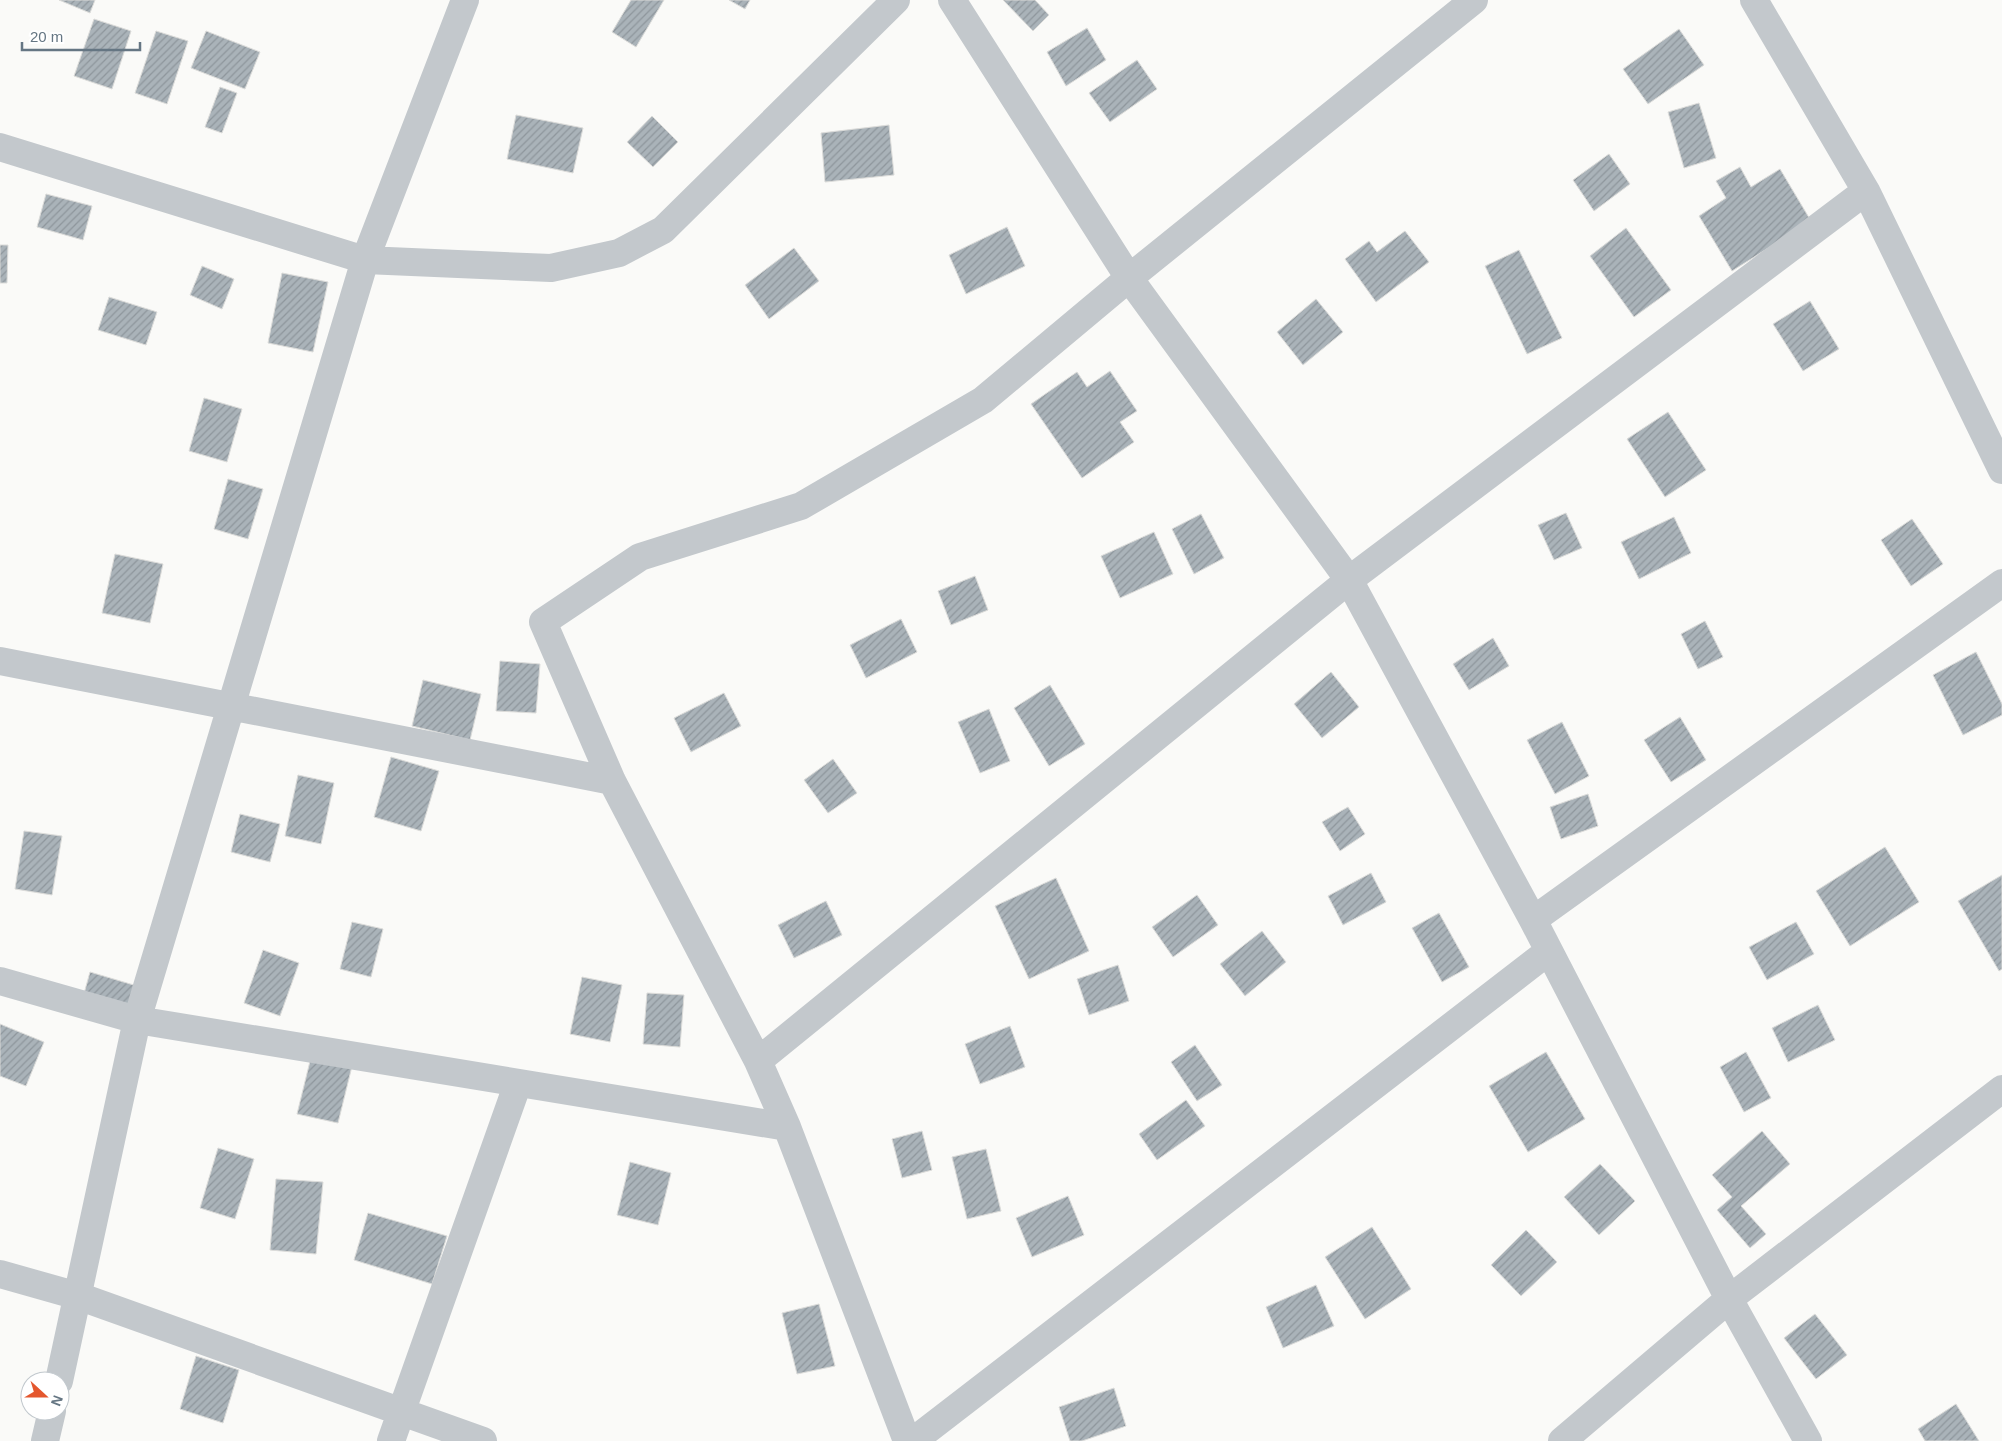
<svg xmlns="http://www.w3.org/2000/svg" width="2002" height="1441" font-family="Arial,sans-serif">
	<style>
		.building { fill: url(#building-hatch); stroke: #dcdcda }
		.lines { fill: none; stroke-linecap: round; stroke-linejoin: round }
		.minor { stroke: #c3c8cc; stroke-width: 28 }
	</style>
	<defs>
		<pattern id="building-hatch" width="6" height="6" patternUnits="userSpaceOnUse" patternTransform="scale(1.25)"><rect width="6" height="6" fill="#aab3b9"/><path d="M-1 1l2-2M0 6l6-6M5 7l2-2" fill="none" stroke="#8e969c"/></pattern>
	</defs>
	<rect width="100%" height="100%" fill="#fafaf8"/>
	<path class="building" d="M59,0H95L90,13Z
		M631,0H664L636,47L612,32Z
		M729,0H750L745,9Z
		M1003,0H1035L1049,15L1033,31Z
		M94,19L131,31L112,89L74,76Z
		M1087,28L1106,60L1066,86L1047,52Z
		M1679,29L1704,65L1648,104L1623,69Z
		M156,31L188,41L167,104L135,93Z
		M206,31L260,52L245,89L191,68Z
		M1137,60L1157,89L1110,122L1089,93Z
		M220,87L237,93L222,133L205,127Z
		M1699,103L1716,158L1684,168L1668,112Z
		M516,115L583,128L573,173L507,159Z
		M652,116L678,142L653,167L627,142Z
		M889,125L894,175L825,182L821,133Z
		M1609,154L1630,184L1594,211L1573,180Z
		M1740,167L1751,187L1780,169L1811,221L1732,271L1699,216L1726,198L1716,181Z
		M46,194L92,206L83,240L37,227Z
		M1007,227L1025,266L966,294L949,255Z
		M1626,228L1671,290L1634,317L1590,256Z
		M1405,231L1429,262L1376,302L1345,259L1369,241L1377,252Z
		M0,245H8L7,283H0Z
		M794,248L819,281L769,319L745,285Z
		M1519,250L1562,338L1527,354L1485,266Z
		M202,266L234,279L222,309L190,295Z
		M282,273L328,282L313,352L268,343Z
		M109,297L157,312L146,345L98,330Z
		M1316,299L1343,332L1303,365L1277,332Z
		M1810,301L1839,349L1803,371L1773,324Z
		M1110,371L1137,411L1120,422L1134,442L1082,478L1031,404L1077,372L1087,387Z
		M204,398L242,409L227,462L189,451Z
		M1668,412L1706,470L1665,497L1627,439Z
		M228,479L263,489L248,539L214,529Z
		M1566,513L1582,548L1554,560L1538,525Z
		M1201,514L1224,558L1194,574L1172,529Z
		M1674,517L1691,553L1639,579L1621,542Z
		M1912,519L1943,564L1911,586L1881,540Z
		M1154,532L1173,574L1120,598L1101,556Z
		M115,554L163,564L150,623L102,613Z
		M975,576L988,610L951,625L938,591Z
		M901,619L917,652L866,678L850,645Z
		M1705,621L1723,657L1698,669L1681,634Z
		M1493,638L1509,666L1469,690L1453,664Z
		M1976,652L2002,704V715L1963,735L1933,675Z
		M500,661L540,664L536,713L496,711Z
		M1331,672L1359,707L1322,738L1294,704Z
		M423,680L481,694L470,740L412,726Z
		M1050,685L1085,744L1049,766L1014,708Z
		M724,693L741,726L691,752L674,718Z
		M989,709L1010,761L980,773L958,722Z
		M1680,717L1706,760L1671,782L1644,740Z
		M1562,722L1589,776L1555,794L1527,740Z
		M391,757L439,771L421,831L374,817Z
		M833,759L857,793L828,813L804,780Z
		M298,775L334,783L321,844L285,836Z
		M1588,794L1598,826L1561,839L1550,807Z
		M1348,807L1365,834L1340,851L1322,822Z
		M240,814L280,824L270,862L231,852Z
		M24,831L62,836L52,895L15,889Z
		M1885,847L1919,902L1850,946L1816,891Z
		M1371,873L1386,902L1343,925L1328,896Z
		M2002,875V969L1999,971L1958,901Z
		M1056,878L1089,951L1029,979L995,906Z
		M1197,895L1218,925L1173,957L1152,927Z
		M826,901L842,935L794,958L778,925Z
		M1439,913L1469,967L1442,982L1412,928Z
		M352,922L383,929L371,977L340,969Z
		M1796,922L1814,954L1767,980L1749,947Z
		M1262,931L1286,962L1245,996L1220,964Z
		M263,950L299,963L280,1016L244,1003Z
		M1118,965L1129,1001L1089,1015L1077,979Z
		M90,972L137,986L127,1021L80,1008Z
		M582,977L622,985L610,1042L570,1034Z
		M647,993L684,995L680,1047L643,1044Z
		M1818,1005L1835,1040L1788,1062L1772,1028Z
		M0,1024L44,1042L26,1086L0,1076Z
		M1010,1026L1025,1067L980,1084L965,1044Z
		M1195,1045L1222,1085L1197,1101L1171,1062Z
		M313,1049L354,1058L338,1123L297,1114Z
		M1546,1052L1585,1119L1528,1152L1489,1086Z
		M1746,1052L1771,1098L1744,1112L1720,1067Z
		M1186,1100L1205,1126L1157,1160L1139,1134Z
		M922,1131L932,1170L902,1178L892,1139Z
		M1762,1131L1790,1164L1741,1206L1766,1234L1750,1248L1717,1210L1732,1197L1712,1175Z
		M218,1148L254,1159L235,1219L200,1208Z
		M986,1149L1001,1211L967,1219L952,1157Z
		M630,1162L671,1173L658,1225L617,1215Z
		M1600,1164L1635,1201L1599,1235L1564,1197Z
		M276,1179L323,1182L316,1254L270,1250Z
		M1068,1196L1084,1235L1032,1257L1016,1218Z
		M368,1213L447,1236L432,1284L354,1260Z
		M1372,1227L1411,1289L1365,1319L1325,1257Z
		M1526,1230L1557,1262L1521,1296L1491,1265Z
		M1316,1285L1334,1326L1283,1348L1266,1307Z
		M819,1304L835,1366L797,1374L782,1313Z
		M1815,1314L1847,1355L1816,1379L1784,1338Z
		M196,1356L239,1370L223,1423L180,1409Z
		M1114,1388L1126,1426L1082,1441H1070L1059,1407Z
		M1956,1404L1979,1441H1925L1918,1429Z"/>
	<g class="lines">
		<path class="minor" d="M952,0L1129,278L1349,580L1533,920L1729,1299L1808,1441
			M1754,0L1866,191L2002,470
			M0,147L365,260L551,268L619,253L663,230L896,0
			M0,661L612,781
			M1533,920L2002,583
			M0,981L137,1020L787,1127
			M758,1061L1349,580L1866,191
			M0,1274L78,1296L483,1441
			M59,1381L137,1020L365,260L465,0
			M45,1441L52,1411
			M391,1441L518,1083
			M907,1441L787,1127L758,1061L612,781L543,622L640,557L801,506L983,400L1129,278L1474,0
			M913,1441L1549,951
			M1562,1441L1729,1299L2002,1089"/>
	</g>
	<g transform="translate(45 1396) rotate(111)"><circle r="24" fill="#ffffff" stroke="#c1c8cd"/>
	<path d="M0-4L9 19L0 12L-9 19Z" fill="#e4572e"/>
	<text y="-8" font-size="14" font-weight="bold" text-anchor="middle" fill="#657683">N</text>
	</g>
	<path d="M22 42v8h118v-8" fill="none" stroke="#657683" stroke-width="2.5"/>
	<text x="30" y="42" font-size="15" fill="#657683" stroke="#ffffff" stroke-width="4" paint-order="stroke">20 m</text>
</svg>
